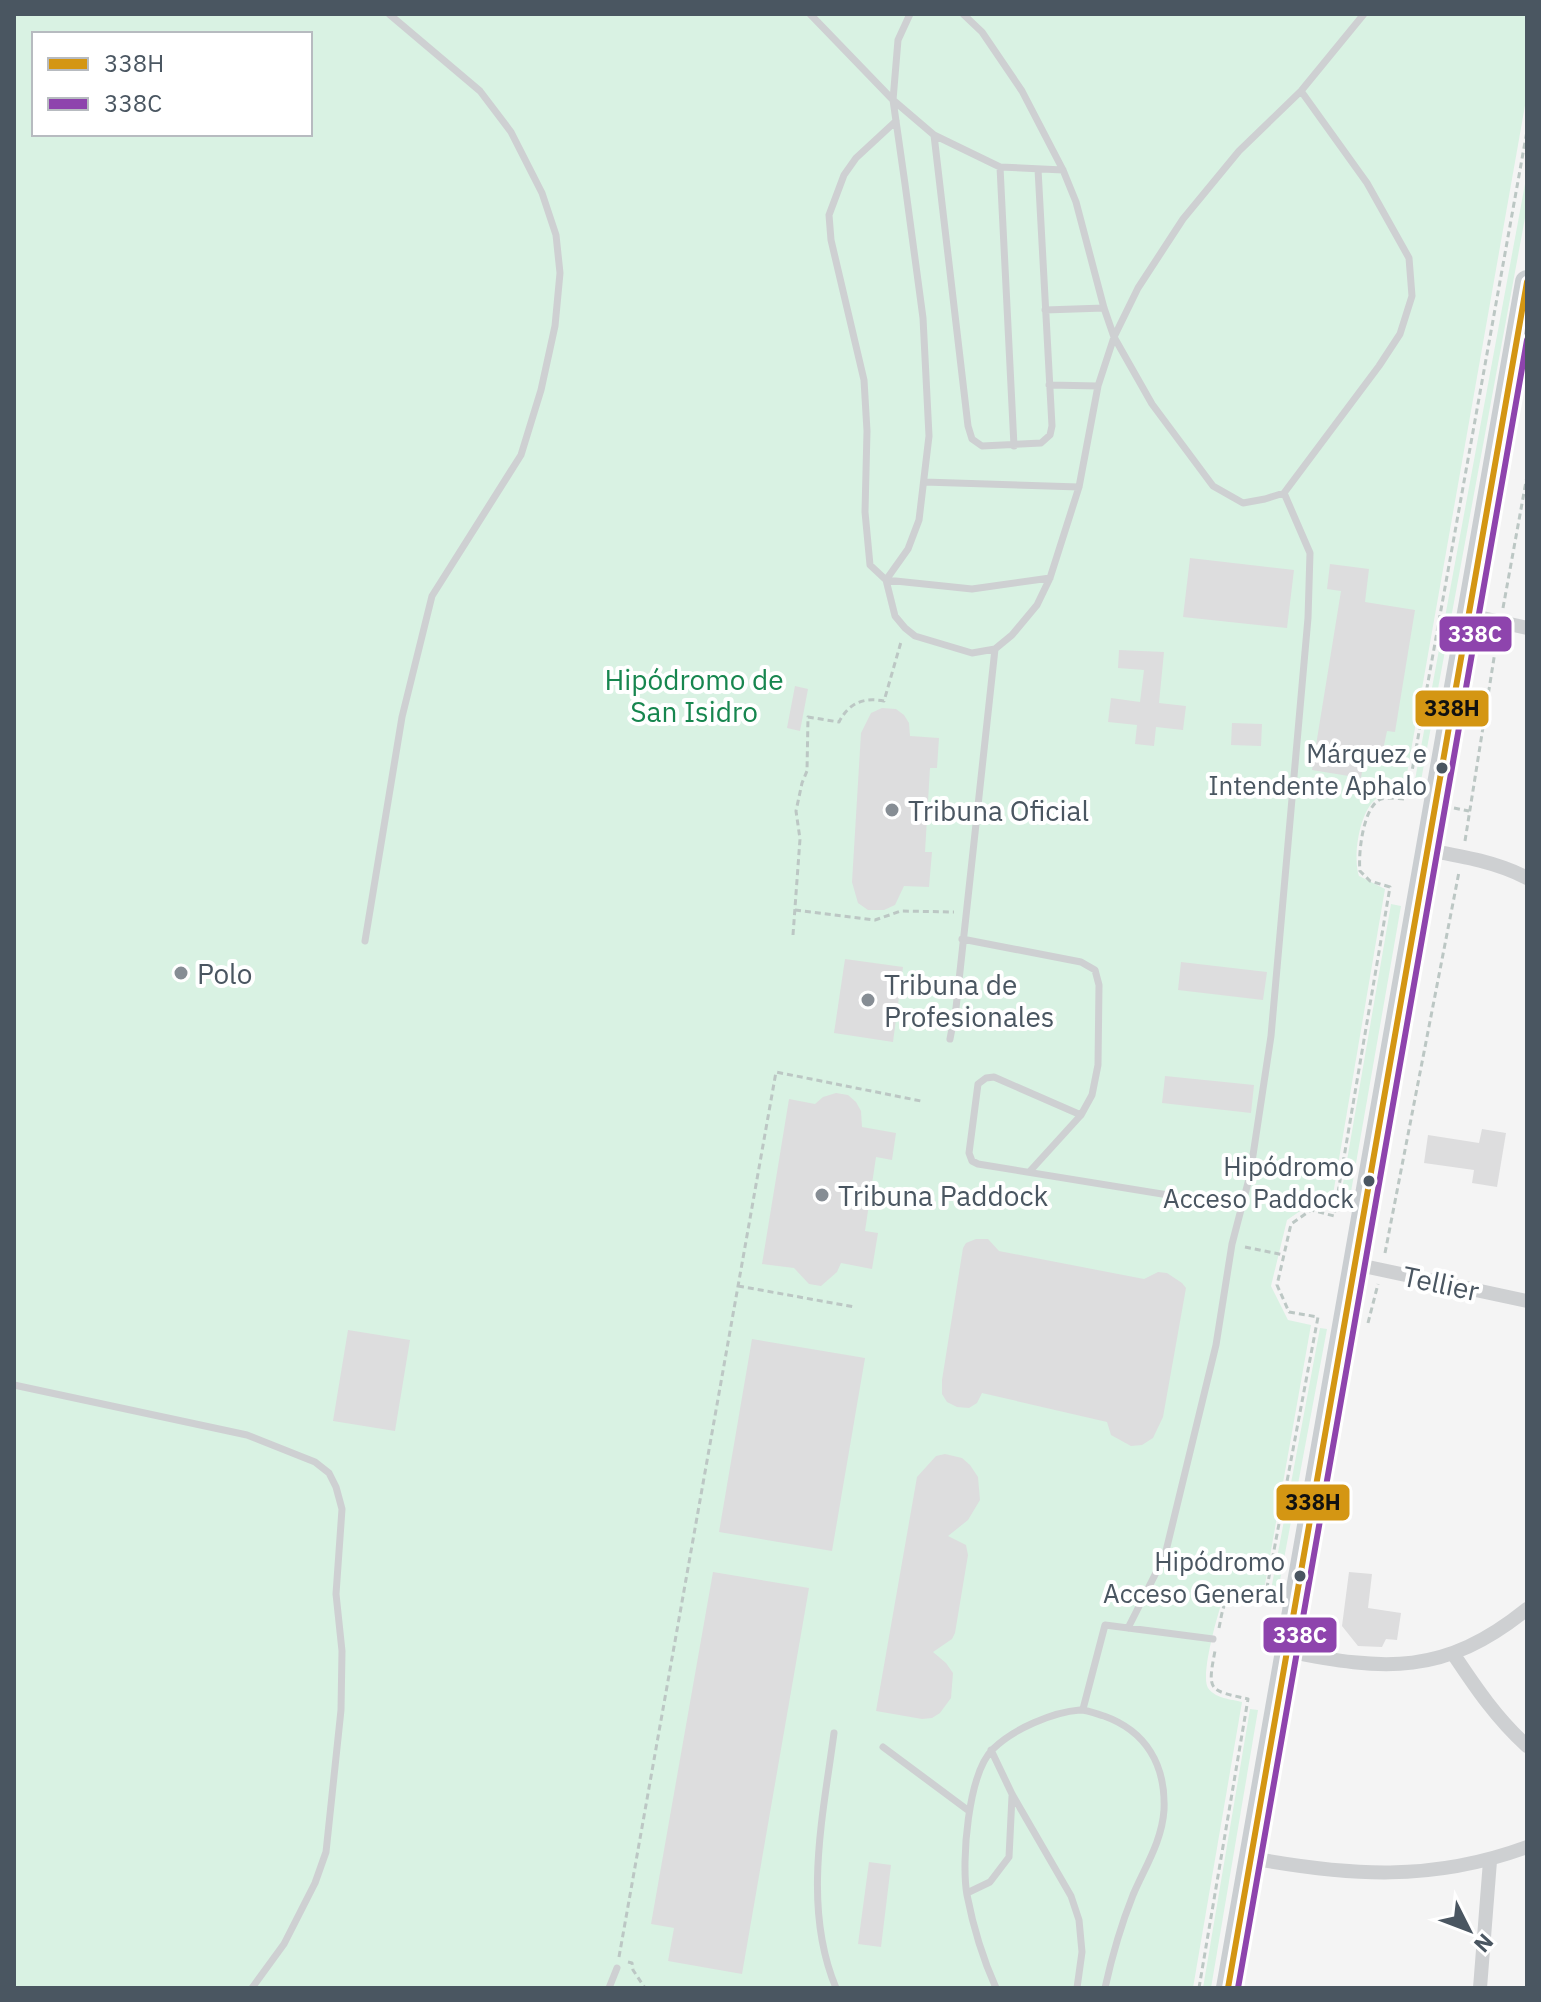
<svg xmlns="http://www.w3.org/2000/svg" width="1541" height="2002" font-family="'IBM Plex Sans',sans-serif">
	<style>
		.green { fill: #d9f2e3; fill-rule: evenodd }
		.building { fill: #ddddde }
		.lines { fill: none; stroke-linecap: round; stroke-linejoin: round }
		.path { stroke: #bcc7c4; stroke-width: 3; stroke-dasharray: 6 4; stroke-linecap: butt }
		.lane { stroke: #ced0d2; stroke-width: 7 }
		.street { stroke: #ced0d2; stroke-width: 14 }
		.primary { stroke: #caced1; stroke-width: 24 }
		.bus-1-casing { stroke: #fff; stroke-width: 12 }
		.bus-2-casing { stroke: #fff; stroke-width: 12 }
		.bus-1 { stroke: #d49613; stroke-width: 6 }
		.bus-2 { stroke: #8e44ad; stroke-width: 6 }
		.bus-dot { fill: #4a5661; stroke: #fff; stroke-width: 3 }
		.poi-dot { fill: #868d94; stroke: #fff; stroke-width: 3 }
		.labels { text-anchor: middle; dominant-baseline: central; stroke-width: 8; stroke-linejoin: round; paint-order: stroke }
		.bus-label { font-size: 26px; fill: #4a5661; stroke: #fff; text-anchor: end }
		.park-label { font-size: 28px; fill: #17864f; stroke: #fff }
		.poi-label { font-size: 28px; fill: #4a5661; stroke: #fff; text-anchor: start }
		.street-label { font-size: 28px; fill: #4a5661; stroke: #fff }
		.line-badge { stroke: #fff; stroke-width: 3 }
		.badge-label { font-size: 22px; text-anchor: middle; font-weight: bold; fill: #fff }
		.pale-badge-label { font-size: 22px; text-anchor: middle; font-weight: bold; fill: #111 }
	</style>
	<rect width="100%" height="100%" fill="#f4f4f4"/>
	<path class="green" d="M14,14H1527V94L1403,796C1397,796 1389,794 1384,795C1360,800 1352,857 1359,876L1385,889L1331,1206L1312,1203L1287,1220L1271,1286L1288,1320L1311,1325L1264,1590C1248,1587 1236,1585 1224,1596C1218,1612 1200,1676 1208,1688C1216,1699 1231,1699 1242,1702L1193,1988H14ZM34,34H310V134H34Z
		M1527,173V207L1418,797L1412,796Z
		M1391,904L1401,906L1348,1209L1339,1207Z
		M1320,1328L1327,1329L1278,1591L1271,1590Z
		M1250,1709L1258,1710L1211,1988H1203Z"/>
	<path class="building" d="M1190,558L1294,570L1287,628L1183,617Z
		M1330,564L1369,569L1365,602L1415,610L1395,732L1387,731L1383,750L1366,747L1361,778L1312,770L1341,591L1327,589Z
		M1119,650L1164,652L1159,703L1186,706L1183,730L1156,727L1154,746L1135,744L1137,725L1108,722L1111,698L1140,702L1144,670L1118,668Z
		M795,686L808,689L800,731L787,728Z
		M882,708L896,709L904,715L909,723L910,736L939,738L937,768H930L925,852H932L929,887L904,886L895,905L884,910H868L858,903L852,882L861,733L871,713Z
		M1232,723L1262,724L1261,746L1231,745Z
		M845,959L903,967L893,1042L834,1033Z
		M1181,962L1267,972L1263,1000L1178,990Z
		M1165,1076L1254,1085L1251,1113L1162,1103Z
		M836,1093L848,1095L856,1102L861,1111L862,1127L896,1133L892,1160L876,1157L865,1231L878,1233L872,1269L841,1263L837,1272L821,1286L809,1284L794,1268L762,1264L789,1099L815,1104L823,1097Z
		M1482,1129L1506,1133L1497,1187L1472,1183L1474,1170L1424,1163L1428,1135L1479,1143Z
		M976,1239H988L999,1251L1144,1279L1158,1272L1167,1273L1182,1283L1186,1288L1163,1417L1153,1438L1142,1445L1131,1446L1111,1435L1107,1422L982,1393L977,1403L969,1408L957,1407L947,1402L942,1394V1380L963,1248L966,1243Z
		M348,1330L410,1340L395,1431L333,1421Z
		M752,1339L865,1358L832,1551L719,1532Z
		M945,1454L962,1458L970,1465L978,1477L980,1500L968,1520L948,1536L966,1545L968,1555L955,1633L952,1639L933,1652L946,1663L953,1673L951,1698L940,1713L932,1718L922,1719L876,1711L917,1477L936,1456Z
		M713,1572L809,1588L742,1974L668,1961L674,1928L651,1924Z
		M1349,1572L1372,1574L1368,1608L1401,1613L1397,1640L1386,1639L1382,1647L1358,1646L1342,1626Z
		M869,1862L891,1865L881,1947L858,1944Z"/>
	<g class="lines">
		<path class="path" d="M1503,608L1527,476
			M1454,808L1469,811
			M1465,841L1497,639
			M795,910L875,920L901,911L954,912
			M793,935L800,839L796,811L802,783L807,771L808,717L839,722C849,703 863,697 884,701L901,642
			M1245,1247L1284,1255
			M1385,1253L1459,872
			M738,1286L855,1307
			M1368,1323L1378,1284
			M1219,1628C1222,1615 1222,1601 1234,1593L1265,1598L1318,1317L1289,1312L1277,1285L1291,1224L1311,1210L1334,1216L1390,887L1370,881L1360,871C1358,854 1363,806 1381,799C1388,797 1399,799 1407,799L1527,131
			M619,1957L776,1072L921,1101
			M628,1962L632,1963L633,1970L645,1988
			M1199,1988L1248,1699C1209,1690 1207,1692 1215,1651"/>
		<path class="lane" d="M810,14L893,100L905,184L923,318L929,436L919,520L908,549L886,580L895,616L905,628L915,636L972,653L995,649L1012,635L1037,605L1050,578L1079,487L1098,386L1114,337L1138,288L1183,219L1239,151L1301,91L1364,14
			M910,14L898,40L893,100L934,135L1000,167L1063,170
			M963,14L982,32L1022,91L1063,170L1076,202L1104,308L1114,337L1152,404L1213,486L1243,503L1265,499L1284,493L1379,366L1400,334L1412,296L1409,258L1367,183L1301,91
			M896,121L856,158L844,175L829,215L831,240L864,380L867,431L865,512L870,565L886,580L972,589L1050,578
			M934,135L968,426L972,439L982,446L1041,443L1050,435L1052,426L1038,169
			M1000,167L1014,446
			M1045,310L1104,308
			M1049,385L1098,386
			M924,482L1079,487
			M962,939L1081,962L1095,970L1099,985L1098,1065L1092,1095L1081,1115L1031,1170
			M365,941L402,717L432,596L521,455L541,390L555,326L560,273L556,235L542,193L511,132L480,91L389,14
			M950,1039L956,1008L995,649
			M1081,1115L994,1077L986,1078L978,1084L969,1153L972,1161L978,1164L1242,1207
			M14,1385L247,1435L315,1462L329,1473L336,1487L342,1509L336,1594L342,1651L341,1710L326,1852L315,1883L284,1944L252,1988
			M1128,1628L1165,1555L1216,1345L1232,1244L1250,1175L1271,1036L1308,618L1310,553L1284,493
			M1083,1709L1105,1625L1213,1639
			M834,1733C823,1816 802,1907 836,1988
			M883,1747L969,1811
			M991,1750L1012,1794L1071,1896L1079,1920L1082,1952L1077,1988
			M967,1893L990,1882L1009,1857L1012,1796
			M609,1988L617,1968
			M996,1988C983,1959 973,1926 967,1895C961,1862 968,1773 993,1749C1013,1729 1053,1712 1080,1710C1088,1710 1097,1714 1104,1716C1146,1731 1166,1765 1164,1810C1162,1841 1145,1867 1133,1895C1121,1925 1112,1956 1105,1988"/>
		<path class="street" d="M1469,615L1527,628
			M1427,850C1461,856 1497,862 1527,878
			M1354,1264L1527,1301
			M1286,1651C1385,1671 1444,1676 1527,1609
			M1454,1655C1476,1688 1497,1719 1527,1746
			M1251,1858C1349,1876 1432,1882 1527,1847
			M1480,1988L1490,1861"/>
		<path class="primary" d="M1228,1988L1527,282"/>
		<g class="bus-1-casing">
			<path id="bus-1" d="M1228,1988L1527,282"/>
		</g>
		<g class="bus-2-casing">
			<path id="bus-2" d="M1238,1988L1527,340"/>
		</g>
		<use href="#bus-1" class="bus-1"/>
		<use href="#bus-2" class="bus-2"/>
	</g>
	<g class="bus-dot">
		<circle cx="1442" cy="768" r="7"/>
		<circle cx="1369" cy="1181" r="7"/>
		<circle cx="1300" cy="1576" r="7"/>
	</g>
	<g class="poi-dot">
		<circle cx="892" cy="810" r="8"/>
		<circle cx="181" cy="973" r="8"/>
		<circle cx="868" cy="1000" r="8"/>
		<circle cx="822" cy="1195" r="8"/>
	</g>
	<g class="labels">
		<g class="bus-label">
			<text x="1427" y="753">Márquez e<tspan x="1427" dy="32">Intendente Aphalo</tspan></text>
			<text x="1354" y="1166">Hipódromo<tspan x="1354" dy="32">Acceso Paddock</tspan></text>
			<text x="1285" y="1561">Hipódromo<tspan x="1285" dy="32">Acceso General</tspan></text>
		</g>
		<g class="park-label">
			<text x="694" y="679">Hipódromo de<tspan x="694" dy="32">San Isidro</tspan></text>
		</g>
		<g class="poi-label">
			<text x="908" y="810">Tribuna Oficial</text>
			<text x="197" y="973">Polo</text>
			<text x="884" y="984">Tribuna de<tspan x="884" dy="32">Profesionales</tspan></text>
			<text x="838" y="1195">Tribuna Paddock</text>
		</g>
		<g class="street-label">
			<text transform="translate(1441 1283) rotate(12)">Tellier</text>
		</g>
	</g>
	<g class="line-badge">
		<rect x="1438" y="615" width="75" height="38" rx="8" fill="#8e44ad"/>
		<rect x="1414" y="689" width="76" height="39" rx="8" fill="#d49613"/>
		<rect x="1275" y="1483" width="76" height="39" rx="8" fill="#d49613"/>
		<rect x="1262" y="1616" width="76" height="38" rx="8" fill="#8e44ad"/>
	</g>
	<g class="badge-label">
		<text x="1475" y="642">338C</text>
		<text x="1300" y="1643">338C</text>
	</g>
	<g class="pale-badge-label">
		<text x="1452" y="716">338H</text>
		<text x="1313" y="1510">338H</text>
	</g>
	<rect width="1541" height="2002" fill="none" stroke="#4a5661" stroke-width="32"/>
	<rect x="32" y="32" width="280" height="104" fill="#ffffff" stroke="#b7bbc0" stroke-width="2"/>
	<rect x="48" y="58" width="40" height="12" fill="#d49613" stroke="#b7bbc0" stroke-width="2"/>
	<text x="104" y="72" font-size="24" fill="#4a5661">338H</text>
	<rect x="48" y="98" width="40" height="12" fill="#8e44ad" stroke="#b7bbc0" stroke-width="2"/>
	<text x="104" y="112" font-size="24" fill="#4a5661">338C</text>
	<g transform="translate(1469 1930) rotate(132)" stroke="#ffffff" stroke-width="6" paint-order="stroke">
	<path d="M0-6L14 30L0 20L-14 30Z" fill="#4a5661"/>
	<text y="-12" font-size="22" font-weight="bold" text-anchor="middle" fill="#4a5661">N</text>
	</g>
</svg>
